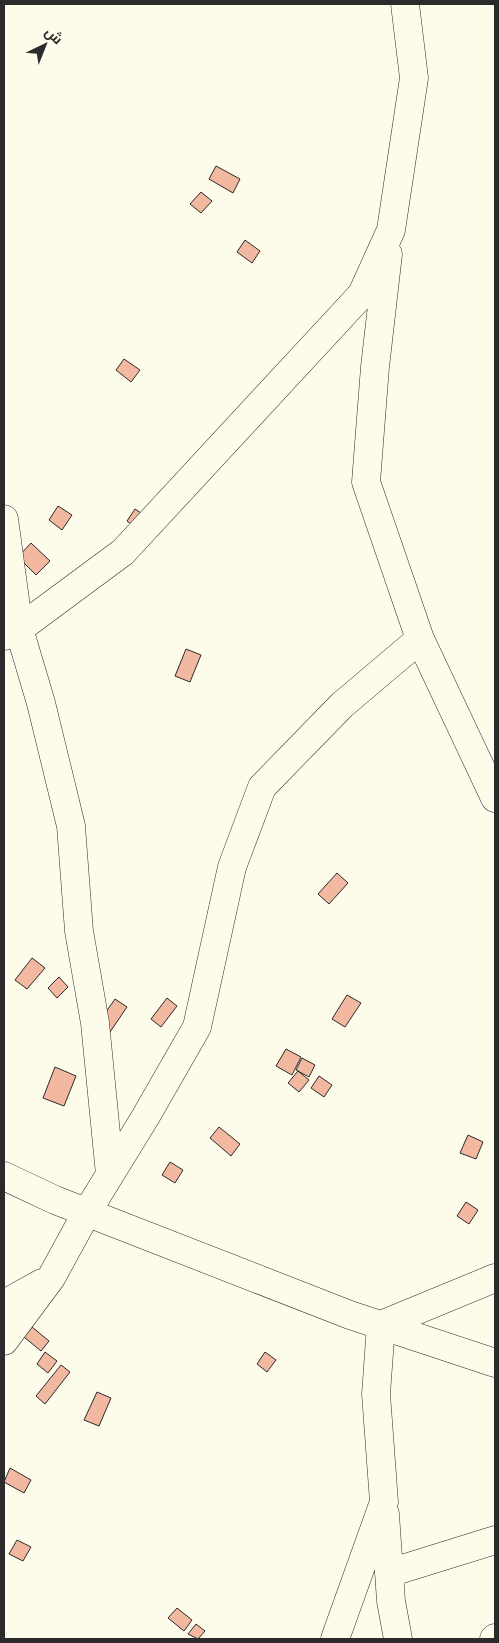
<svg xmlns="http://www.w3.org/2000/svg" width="499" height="1643" font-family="Jost,Cairo,sans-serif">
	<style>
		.building { fill: #f2b8a0; stroke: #2b2b2b }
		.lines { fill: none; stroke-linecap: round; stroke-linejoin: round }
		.minor-casing { stroke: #2b2b2b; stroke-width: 29 }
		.minor { stroke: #fdfbea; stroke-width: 28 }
	</style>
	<rect width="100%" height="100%" fill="#fdfbea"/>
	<path class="building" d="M216,166L240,179L233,193L209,179Z
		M201,192L212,201L201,213L190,204Z
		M245,240L260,251L252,263L237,252Z
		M124,359L140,370L131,382L116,370Z
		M58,506L72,515L62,530L49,520Z
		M135,509L147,517L138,529L127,521Z
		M31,543L50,561L36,575L18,557Z
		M186,649L201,655L190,682L175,676Z
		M337,873L348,883L329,904L318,894Z
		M32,958L45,968L27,989L15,980Z
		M59,977L68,987L57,998L48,988Z
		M347,995L361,1003L345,1027L332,1019Z
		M167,998L177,1006L161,1027L151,1019Z
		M115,999L127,1007L108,1035L96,1026Z
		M286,1049L301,1057L292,1075L276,1066Z
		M302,1058L315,1065L309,1077L296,1070Z
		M55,1067L76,1076L64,1106L43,1098Z
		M298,1071L309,1080L299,1092L288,1083Z
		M319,1076L332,1085L324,1097L311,1088Z
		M219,1127L240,1144L231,1156L210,1138Z
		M468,1135L483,1142L476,1159L460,1153Z
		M170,1162L183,1170L175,1183L162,1175Z
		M466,1202L478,1210L469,1224L457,1216Z
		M32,1327L49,1341L41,1351L24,1337Z
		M45,1352L57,1361L48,1373L37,1364Z
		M265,1352L276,1360L267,1372L257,1364Z
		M61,1365L70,1372L45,1404L36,1396Z
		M97,1392L111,1398L99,1426L84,1420Z
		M10,1468L31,1480L24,1493L4,1482Z
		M17,1540L31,1547L23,1561L9,1554Z
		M177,1608L192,1620L184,1631L168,1618Z
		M196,1624L205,1631L198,1639L188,1634Z"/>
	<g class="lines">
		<g class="minor-casing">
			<path id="minor" d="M388,254L375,367L366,482L420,639L495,798
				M4,519L19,629L41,703L71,826L79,931L95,1023L110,1174
				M4,636L19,629L123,552L362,294L391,230L414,78L405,4
				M4,1176L55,1200L350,1315L495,1363
				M4,1304L42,1283
				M4,1341L51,1278L87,1212L146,1116L197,1027L232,867L262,787L342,705L420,639
				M385,1514L391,1601L398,1639
				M389,1573L495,1540
				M335,1639L384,1502L376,1394L381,1325L495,1278
				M494,1639L495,1638"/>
		</g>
		<use href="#minor" class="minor"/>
	</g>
	<rect width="499" height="1643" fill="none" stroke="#2b2b2b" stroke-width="10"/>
	<g transform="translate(45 45) rotate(43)" stroke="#fdfbea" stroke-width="4" paint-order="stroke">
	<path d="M0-4L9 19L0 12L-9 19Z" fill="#2b2b2b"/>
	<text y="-8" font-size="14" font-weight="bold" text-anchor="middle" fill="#2b2b2b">ش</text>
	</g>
</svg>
